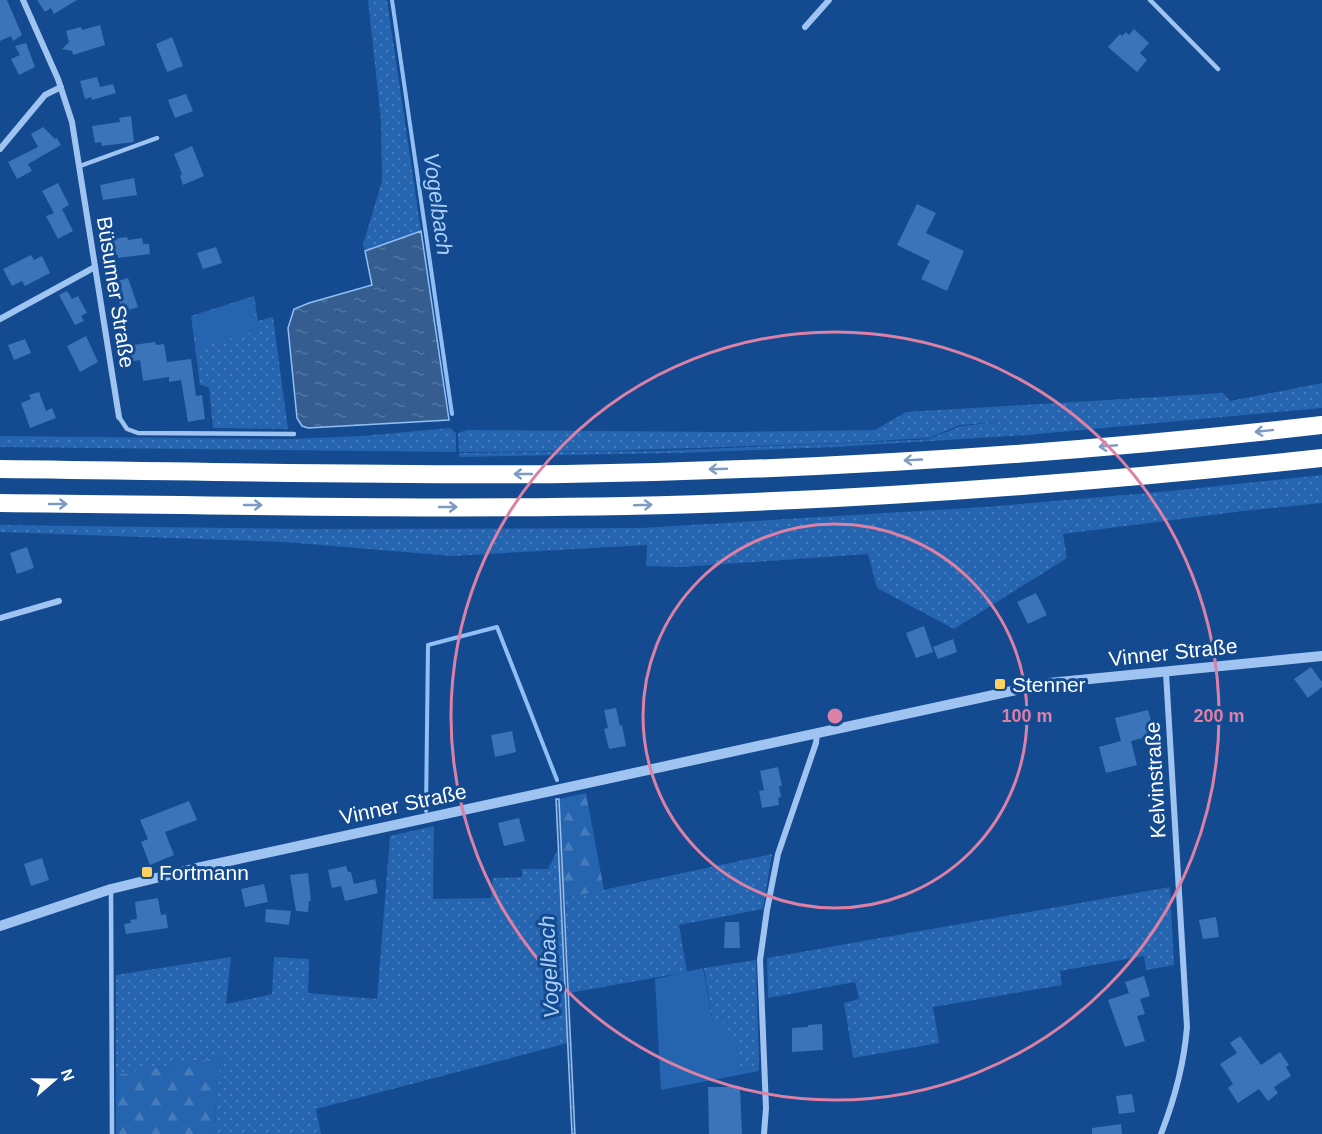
<svg xmlns="http://www.w3.org/2000/svg" width="1322" height="1134" font-family="Helvetica,sans-serif">
	<style>
		.grass { fill: url(#grass-dots) }
		.forest { fill: url(#forest-firs) }
		.garden { fill: #2564af }
		.water { fill: url(#water-ripples); stroke: #91bff4; stroke-width: 1.5 }
		.lines { fill: none; stroke-linecap: round; stroke-linejoin: round }
		.stream { stroke: #91bff4; stroke-width: 4 }
		.building { fill: #3c74b9 }
		.service { stroke: #9fc4f1; stroke-width: 4.5 }
		.minor { stroke: #9fc4f1; stroke-width: 6 }
		.tertiary { stroke: #9fc4f1; stroke-width: 10 }
		.motorway { stroke: #fff; stroke-width: 18 }
		.oneway { stroke: #7d9bc2 }
		.ring { fill: none; stroke: #dd80a5; stroke-width: 3 }
		.poi-dot { fill: #ffd15f; stroke: #134a90; stroke-width: 2 }
		.labels { text-anchor: middle; dominant-baseline: central; stroke-width: 6; stroke-linejoin: round; paint-order: stroke }
		.street-label { font-size: 21px; fill: #fff; stroke: #134a90 }
		.poi-label { font-size: 21px; fill: #fff; stroke: #134a90; text-anchor: start }
		.water-label { font-size: 22px; font-style: italic; fill: #abcef8; stroke: #134a90 }
		.centre { fill: #dd80a5; stroke: #134a90; stroke-width: 3 }
		.ring-label { font-size: 18px; text-anchor: middle; font-weight: bold; fill: #dd80a5; stroke: #134a90; stroke-width: 6; stroke-linejoin: round; paint-order: stroke }
	</style>
	<defs>
		<pattern id="grass-dots" width="8" height="8" patternUnits="userSpaceOnUse" patternTransform="scale(1.5)"><rect width="8" height="8" fill="#2564af"/><path d="M2 2h.1M6 6h.1" fill="none" stroke="#467bbb" stroke-width="1.8" stroke-linecap="round"/></pattern>
		<pattern id="forest-firs" width="22" height="20" patternUnits="userSpaceOnUse" patternTransform="scale(1.5)"><rect width="22" height="20" fill="#2564af"/><path d="M5 1l3.5 6h-7zM16 11l3.5 6h-7z" fill="#467bbb"/></pattern>
		<pattern id="water-ripples" width="26" height="14" patternUnits="userSpaceOnUse" patternTransform="scale(1.5)"><rect width="26" height="14" fill="#355d90"/><path d="M2 4q2-2 4 0t4 0M15 11q2-2 4 0t4 0" fill="none" stroke="#5375a1"/></pattern>
	</defs>
	<rect width="100%" height="100%" fill="#134a90"/>
	<path class="grass" d="M368,0H387L421,231L365,251L363,245L382,181L381,121Z
		M254,296L258,321L273,317L288,429L213,428L209,387L200,385L191,316Z
		M1322,383V408L1027,435L836,447L676,453L459,457V453L654,451L917,440L929,439L961,426L998,422L960,425L929,438L838,443L608,451L459,452L458,433L467,430L729,432L875,430L906,412L1223,393L1230,401Z
		M450,428L456,433V452L0,447V436L288,439L362,436Z
		M1322,475V503L1243,511L1063,534L1067,558L954,629L877,588L868,554L682,567L646,566L647,545L452,556L285,542L0,532V525L307,529L641,528L985,507L1171,491Z
		M434,826L433,899L491,898L493,878L522,877V869H548L559,847L568,1043L316,1109L321,1134H213L220,1057L116,1075V975L231,957L226,1004L272,994L274,957L309,959L308,993L377,999L390,836Z
		M772,854L763,909L679,925L687,972L569,993L565,898Z
		M1170,887L1174,965L1146,970L1144,956L1060,971L1062,985L933,1007L939,1043L853,1058L844,1003L859,999L855,982L768,998L767,958Z
		M756,960L759,1066L740,1069L736,1037H725L713,1024L704,968Z"/>
	<path class="forest" d="M586,793L604,890L564,898L559,799Z
		M220,1057L213,1134H116V1075Z"/>
	<path class="garden" d="M253,299L257,331L197,348L193,318Z
		M703,968L713,1023H724L725,1037L736,1036L740,1069L759,1066V1071L661,1090L655,979Z"/>
	<path class="water" d="M421,231L449,420L308,428L302,426L297,418L288,328L294,309L309,303L372,285L365,251Z
		M556,799H559L575,1134H572Z"/>
	<g class="lines">
		<path class="stream" d="M392,0L452,414
			M497,627L557,780
			M426,811L428,645L497,627"/>
	</g>
	<path class="building" d="M0,0H7L22,35L13,41L11,36L0,41Z
		M37,0H77L54,14L51,8L45,12Z
		M100,25L105,45L73,55L72,51L62,49L69,42L66,31L81,27L82,30Z
		M1134,29L1149,43L1140,53L1147,60L1137,72L1108,47L1120,34L1122,36L1126,32L1129,35Z
		M172,37L183,66L167,72L156,44Z
		M26,43L35,67L19,75L11,59L20,55L15,46Z
		M97,77L100,87L113,84L116,93L92,100L91,97L85,99L80,81Z
		M186,94L193,111L175,118L168,100Z
		M131,116L134,142L102,146L101,142L95,143L92,126L120,122L119,118Z
		M43,127L55,139L57,138L61,145L28,164L32,171L17,179L8,162L38,147L31,134Z
		M192,146L204,176L183,185L180,176L182,174L174,154Z
		M134,178L137,195L103,200L100,185Z
		M58,183L69,205L62,209L73,231L58,239L46,216L54,213L42,191Z
		M917,204L936,213L926,233L964,251L947,291L921,279L930,261L897,245Z
		M127,237L128,240L142,238L143,244H149L150,254L118,258V255L113,256L110,239Z
		M216,247L222,263L203,269L197,253Z
		M31,255L34,260L42,256L50,273L25,286L22,281L12,286L3,269Z
		M128,278L138,307L123,312L112,283Z
		M67,291L72,299L78,296L87,313L81,316L84,321L75,325L59,295Z
		M86,336L98,362L80,372L67,346Z
		M25,339L31,353L14,360L8,345Z
		M155,342L156,345L164,344L167,362L191,359L196,396L202,395L205,419L188,422L181,380L169,382V377L143,381L140,360L128,362L125,346Z
		M39,392L46,411L52,408L56,418L30,428L21,403L31,399L29,395Z
		M27,547L34,568L17,574L10,553Z
		M1036,593L1047,615L1028,624L1017,602Z
		M924,626L933,652L916,658L906,633Z
		M953,639L957,652L938,659L933,647Z
		M1311,667L1322,682V687L1308,698L1294,679Z
		M616,708L620,726L622,725L626,746L609,749L604,729L608,728L604,710Z
		M1148,710L1155,735L1131,741L1137,765L1106,773L1099,747L1121,741L1115,718Z
		M512,731L516,752L495,757L491,735Z
		M778,767L782,786H779L781,797L778,798L779,805L762,808L759,791L764,790L760,771Z
		M189,801L197,820L165,832L174,855L150,865L141,842L148,839L140,820Z
		M519,818L525,841L504,846L498,823Z
		M42,858L49,880L31,886L24,864Z
		M346,866L348,872H351L354,884L375,879L378,893L345,901L341,886L332,888L328,870Z
		M308,873L311,901H309L308,912L296,911L290,875Z
		M264,884L268,902L245,907L241,889Z
		M158,898L161,915L166,914L168,928L126,934L124,924L131,923L130,920L137,919L135,902Z
		M266,909L291,911L289,925L265,922Z
		M1216,917L1219,937L1203,939L1199,920Z
		M725,922H739L740,948H724Z
		M1144,976L1150,996L1140,999L1145,1014L1137,1016L1145,1041L1125,1047L1108,1000L1129,993L1125,982Z
		M822,1024L823,1050L792,1052V1028L808,1027V1025Z
		M1240,1036L1261,1065L1280,1052L1289,1065L1286,1067L1291,1076L1274,1087L1278,1093L1268,1101L1259,1089L1238,1103L1228,1088L1233,1084L1220,1064L1237,1053L1230,1043Z
		M708,1087H740L742,1134H709Z
		M1132,1094L1135,1112L1119,1114L1116,1096Z
		M1121,1124L1122,1134H1092V1128Z"/>
	<g class="lines">
		<path class="service" d="M1150,0L1218,69
			M80,166L157,138
			M119,417L127,429L138,433L294,434
			M111,889L112,1134"/>
		<path class="minor" d="M23,0L58,79L72,122L119,417
			M805,27L829,0
			M0,149L45,95L61,87
			M0,319L95,267
			M0,618L59,601
			M764,1134L766,1108L760,960L767,910L778,854L816,743L817,733
			M1161,1134C1175,1098 1184,1065 1187,1027L1166,673"/>
		<path class="tertiary" d="M0,926L111,889L197,868L1025,688L1049,683L1322,656"/>
		<path class="motorway" d="M0,469C188,471 377,476 565,474C818,470 1071,454 1322,425
			M0,503C208,505 417,510 625,506C858,501 1091,483 1322,458"/>
	</g>
	<defs><path id="oneway-shaft" d="M-6 0H5M1.5-3L5.5 0L1.5 3" fill="none" stroke-width="1.6" stroke-linecap="round" stroke-linejoin="round" transform="scale(1.5)"/></defs>
	<g class="oneway">
		<use href="#oneway-shaft" transform="translate(1264 431) rotate(174)"/>
		<use href="#oneway-shaft" transform="translate(1108 446) rotate(175)"/>
		<use href="#oneway-shaft" transform="translate(913 460) rotate(177)"/>
		<use href="#oneway-shaft" transform="translate(718 469) rotate(178)"/>
		<use href="#oneway-shaft" transform="translate(523 474) rotate(180)"/>
		<use href="#oneway-shaft" transform="translate(58 504)"/>
		<use href="#oneway-shaft" transform="translate(253 505)"/>
		<use href="#oneway-shaft" transform="translate(643 505) rotate(-2)"/>
		<use href="#oneway-shaft" transform="translate(448 507)"/>
	</g>
	<g class="ring">
		<circle cx="835" cy="716" r="192"/>
		<circle cx="835" cy="716" r="384"/>
	</g>
	<g class="poi-dot">
		<rect x="994" y="678" width="12" height="12" rx="3"/>
		<rect x="141" y="866" width="12" height="12" rx="3"/>
	</g>
	<g class="labels">
		<g class="street-label">
			<text transform="translate(116 292) rotate(81)">Büsumer Straße</text>
			<text transform="translate(1173 652) rotate(-6)">Vinner Straße</text>
			<text transform="translate(1155 780) rotate(-93)">Kelvinstraße</text>
			<text transform="translate(403 804) rotate(-12)">Vinner Straße</text>
		</g>
		<g class="poi-label">
			<text x="1012" y="684">Stenner</text>
			<text x="159" y="872">Fortmann</text>
		</g>
		<g class="water-label">
			<text transform="translate(438 204) rotate(82)">Vogelbach</text>
			<text transform="translate(549 967) rotate(-93)">Vogelbach</text>
		</g>
	</g>
	<circle cx="835" cy="716" r="9" class="centre"/>
	<g class="ring-label">
		<text x="1027" y="722">100 m</text>
		<text x="1219" y="722">200 m</text>
	</g>
	<g transform="translate(54 1080) rotate(70)" stroke="#134a90" stroke-width="4.5" paint-order="stroke">
	<path d="M0-4.5L10 22L0 15L-10 22Z" fill="#ffffff"/>
	<text y="-9" font-size="16" font-weight="bold" text-anchor="middle" fill="#ffffff">N</text>
	</g>
</svg>
